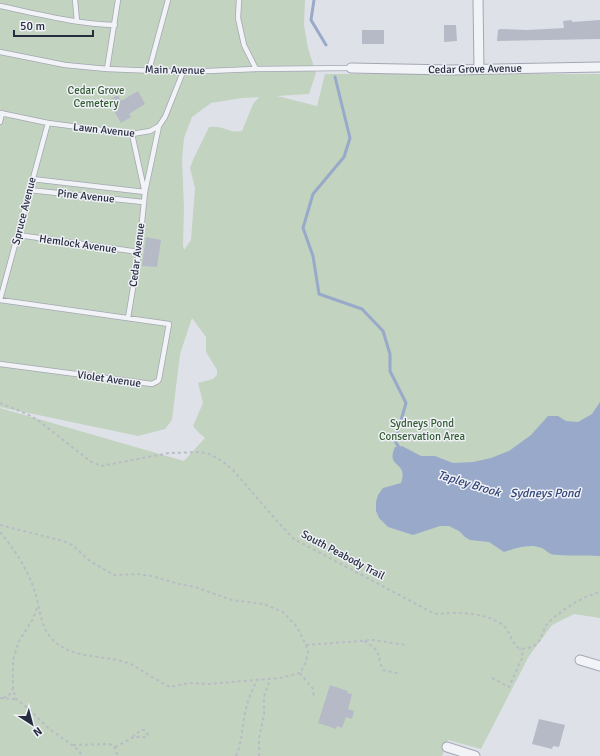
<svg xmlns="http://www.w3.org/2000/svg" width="600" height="756" font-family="Signika,sans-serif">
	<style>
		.green { fill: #c2d3c0; fill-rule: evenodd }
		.water { fill: #99a9ca }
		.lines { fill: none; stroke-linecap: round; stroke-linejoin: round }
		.stream { stroke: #99a9ca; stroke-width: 3 }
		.building { fill: #b6bac6 }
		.service-casing { stroke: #a4a7b3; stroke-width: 6 }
		.minor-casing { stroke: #a4a7b3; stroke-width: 11 }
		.path { stroke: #b9bcc4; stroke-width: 2; stroke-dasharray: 3 3; stroke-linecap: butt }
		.service { stroke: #f2f3f7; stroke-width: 4.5 }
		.minor { stroke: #f2f3f7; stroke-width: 9 }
		.labels { text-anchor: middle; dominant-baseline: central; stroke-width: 3; stroke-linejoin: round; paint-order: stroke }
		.street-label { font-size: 11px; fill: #272d41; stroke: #eff1f6 }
		.park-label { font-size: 11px; fill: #355d34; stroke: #eff1f6 }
		.water-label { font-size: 12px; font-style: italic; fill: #304476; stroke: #eff1f6 }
	</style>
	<rect width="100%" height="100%" fill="#dfe1e9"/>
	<path class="green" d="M0,0H305L304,25L308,48L316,73L309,94L277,96L317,106L325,74H600V618L574,614L552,625L529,656L481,749L448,740L442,756H0V408L184,461L205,438L198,432L193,426L203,403L198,383L213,379L217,375V370L206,352V337L192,318L180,354L172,420L165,429L138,436L0,407ZM259,97L253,104L242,131C231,134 223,125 209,127L193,160L190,168L195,188L191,240L184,250L183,245L184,208L182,159L184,138L192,117L211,103L242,98Z"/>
	<path class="water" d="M600,402V556C586,555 572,556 559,555C548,555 549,552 542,548C529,543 516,548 504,552L489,542L470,540L465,537L459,531L449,526H440L413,535L388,527L379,518L376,511V502L378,495L383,488L401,483C409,460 385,469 395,447L402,446L421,456H435L453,463L473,462L491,458L509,451L531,435L548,416H558L566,421L578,422L592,414Z"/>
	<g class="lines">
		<path class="stream" d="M314,0L311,20L326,45
			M335,77L350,138L344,157L313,194L303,228L313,256L319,294L362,309L383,331L390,354V371L406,403L395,441L400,449"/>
	</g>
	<path class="building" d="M572,20V22L600,20V39L497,41L498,30L500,29L527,30L564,28L563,21Z
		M444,25H456L457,41L444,42Z
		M362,30H384V44H362Z
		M138,91L145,104L129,114L131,117L121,123L108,101L118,95L121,101Z
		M146,237L161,240L157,267L142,266Z
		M330,685L348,691L347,693L352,694L348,709L354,711L352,719L346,717L342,728L337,726L336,729L318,723Z
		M539,719L565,725L559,747L553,746L552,749L532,744Z"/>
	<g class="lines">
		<g class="service-casing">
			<path id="service" d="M75,0L77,21
				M239,0L238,18L244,45L256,69
				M0,6C38,14 76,24 115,25
				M0,52L65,65L107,69L183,72L256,69L351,68
				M107,69L118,0
				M149,70L168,0
				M0,113L48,123L132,134L150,131L159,126
				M0,122L2,113
				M132,134L144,189
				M32,179L145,192
				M29,190L143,202
				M18,235L139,252
				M0,300L169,324L159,379L158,381L152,384L0,364
				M0,300L48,123
				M128,318L139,252L145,192L159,126L165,117L183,72"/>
		</g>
		<g class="minor-casing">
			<path id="minor" d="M478,0L479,69
				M351,68L451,70L600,67
				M580,660L600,666
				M447,747L475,756"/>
		</g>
		<path class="path" d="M0,403L27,414L39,421L90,461L101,466L169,453L201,452L209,454L222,461L233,470L276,520L294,539L433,613C440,615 445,613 452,613C469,613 485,614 500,623C511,629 510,643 520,649C530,648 539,646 542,635C544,631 544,628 547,624C560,611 581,597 600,592
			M0,525L63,541L72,545L90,561L114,575L138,574L152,576L179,584L195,587L232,600L264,604L283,612L297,627L306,645L308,653L305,664L300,673L279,678L209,684L190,683L170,687C160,682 150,676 141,670C137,668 132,664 128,663C102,654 71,660 51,638C40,625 40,608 35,592C28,570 15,550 0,532
			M37,608L33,619L19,641L13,660V689L16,699L29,709L47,727L76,748L83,756
			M364,641C383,652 376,654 383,670L397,673
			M306,645L373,640L406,645
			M300,673L313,689L314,698
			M492,678L509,687L523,656L520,649
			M0,698L16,699
			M3,698L10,694L13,688
			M73,745L109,744L114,746L118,756
			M115,747L134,737H145L148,735L145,730H141L131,738
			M236,756C241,744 242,732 244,719C246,705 251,692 257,680
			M259,756V739L264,714V697L270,679"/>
		<use href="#service" class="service"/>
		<use href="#minor" class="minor"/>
	</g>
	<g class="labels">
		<g class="street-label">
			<text transform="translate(475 69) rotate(-1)">Cedar Grove Avenue</text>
			<text transform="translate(175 70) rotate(1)">Main Avenue</text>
			<text transform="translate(104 130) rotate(6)">Lawn Avenue</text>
			<text transform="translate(86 196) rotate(6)">Pine Avenue</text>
			<text transform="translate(24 211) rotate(-76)">Spruce Avenue</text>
			<text transform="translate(78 244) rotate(8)">Hemlock Avenue</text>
			<text transform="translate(137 255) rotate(-83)">Cedar Avenue</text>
			<text transform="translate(109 379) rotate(8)">Violet Avenue</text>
			<text transform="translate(343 555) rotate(28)">South Peabody Trail</text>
		</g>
		<g class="park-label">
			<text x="96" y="90">Cedar Grove<tspan x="96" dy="13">Cemetery</tspan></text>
			<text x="422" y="423">Sydneys Pond<tspan x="422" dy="13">Conservation Area</tspan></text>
		</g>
		<g class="water-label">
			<text transform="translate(469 484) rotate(17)">Tapley Brook</text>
			<text x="545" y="493">Sydneys Pond</text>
		</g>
	</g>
	<g transform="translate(32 724) rotate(144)" stroke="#eff1f6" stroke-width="3" paint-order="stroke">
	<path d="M0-3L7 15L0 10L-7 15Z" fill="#272d41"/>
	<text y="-6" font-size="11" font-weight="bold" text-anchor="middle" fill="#272d41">N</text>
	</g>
	<path d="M14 30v6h79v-6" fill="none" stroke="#272d41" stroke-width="2"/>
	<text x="20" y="30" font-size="12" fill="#272d41" stroke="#eff1f6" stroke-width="3" paint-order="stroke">50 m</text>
</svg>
